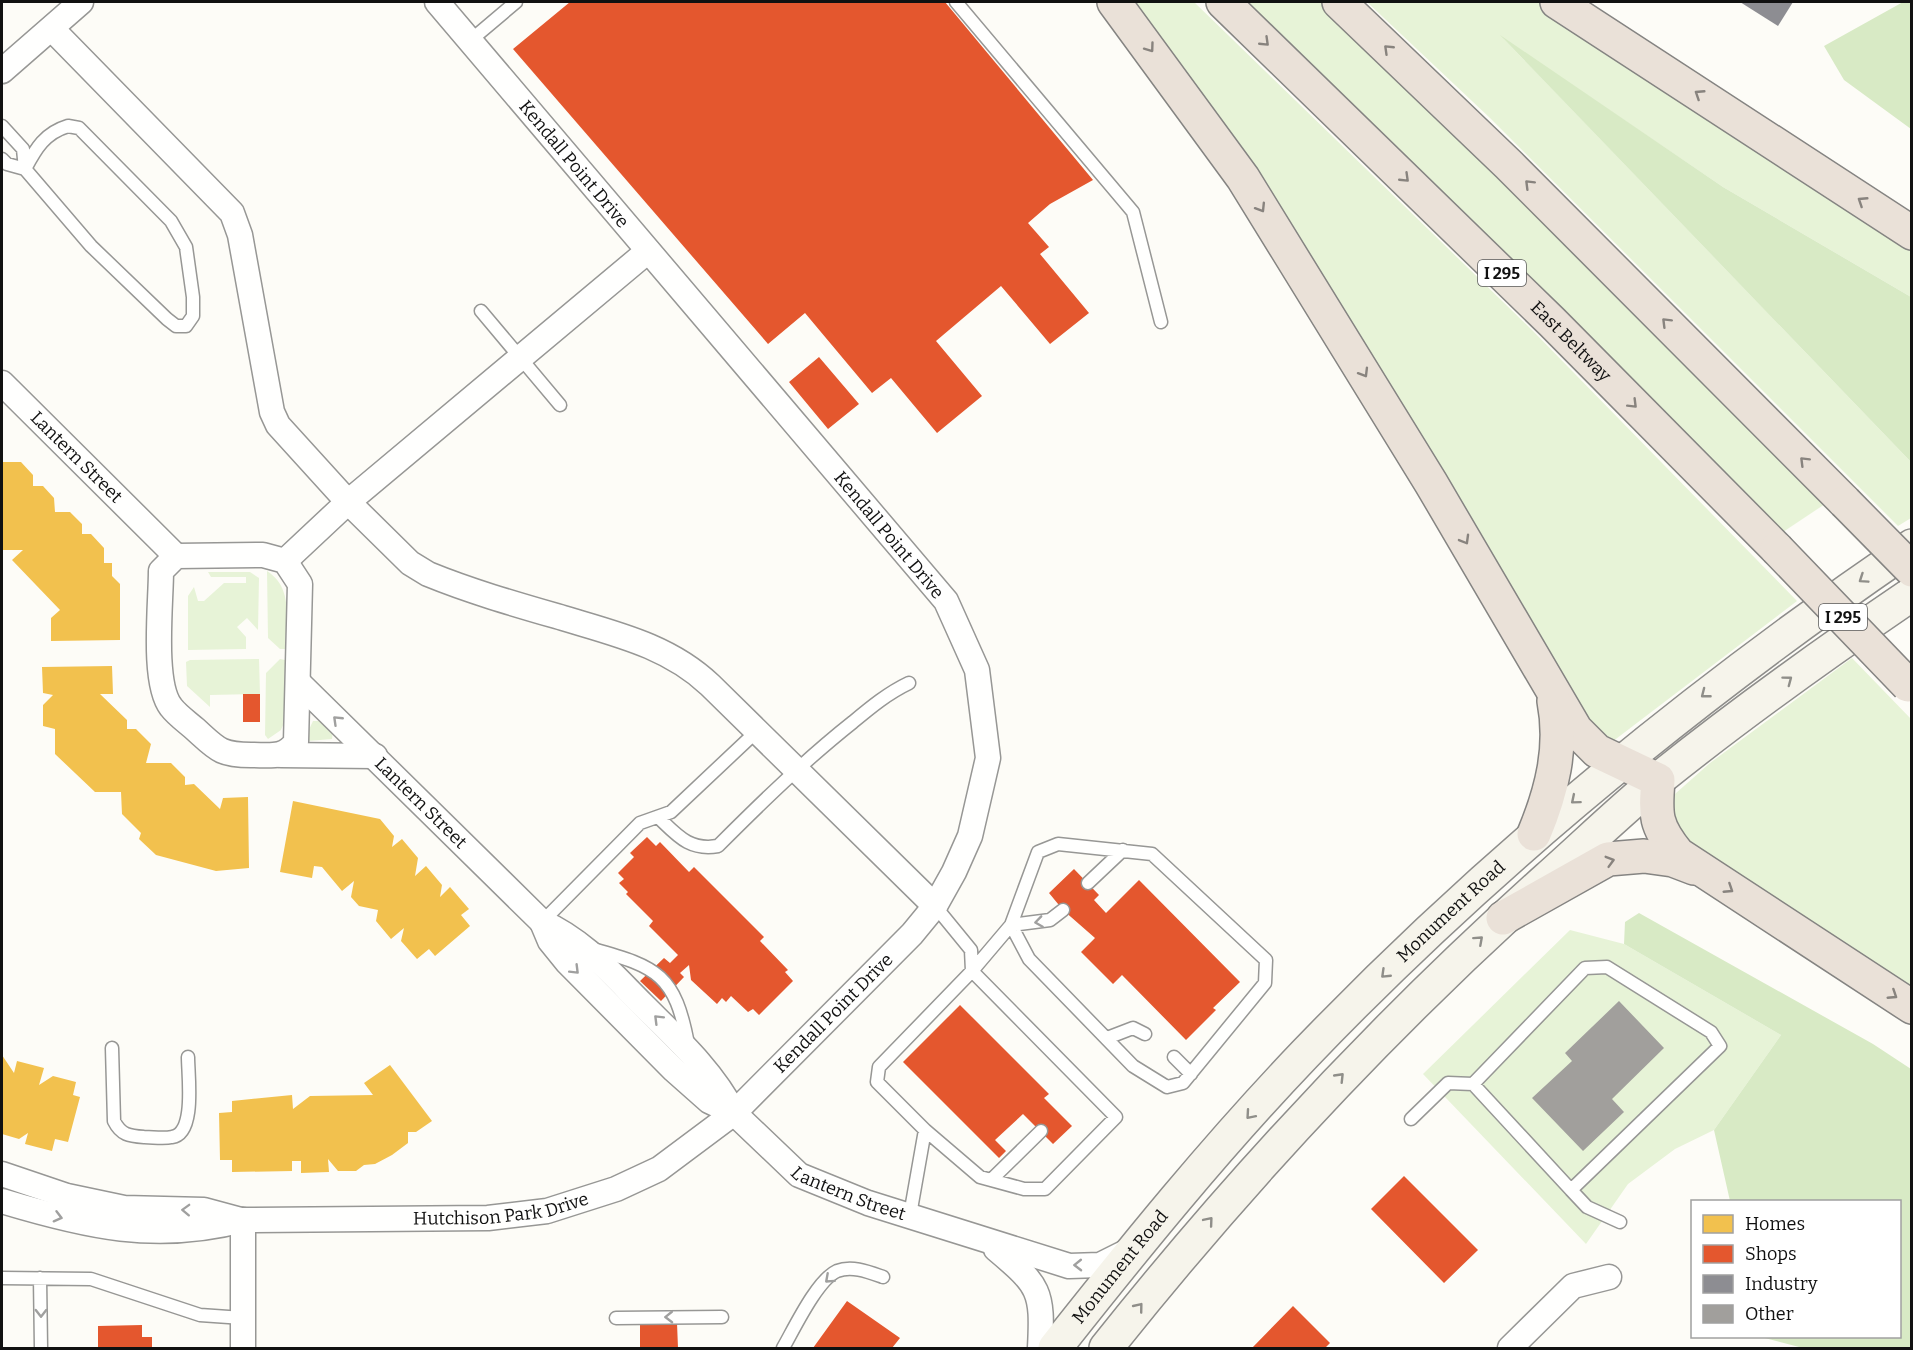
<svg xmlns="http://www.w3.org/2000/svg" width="1913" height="1350" font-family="Bitter,serif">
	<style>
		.green { fill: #e7f3d7 }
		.forest { fill: #d8eac5 }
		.homes { fill: #f2c14e }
		.shops { fill: #e4572e }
		.industry { fill: #8d8d92 }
		.building { fill: #a19f9c }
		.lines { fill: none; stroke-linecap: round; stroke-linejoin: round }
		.lane-casing { stroke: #979795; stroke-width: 15 }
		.street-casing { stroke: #979795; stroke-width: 27 }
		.secondary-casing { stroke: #8e8d8b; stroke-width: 36 }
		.highway-casing { stroke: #858482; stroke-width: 36 }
		.lane { stroke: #fffffe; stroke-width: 12 }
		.street { stroke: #fffffe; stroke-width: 24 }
		.secondary { stroke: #f6f4eb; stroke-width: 33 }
		.highway { stroke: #eae1d8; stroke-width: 33 }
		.highway-bridge-casing { stroke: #858482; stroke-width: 36; stroke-linecap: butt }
		.highway-bridge { stroke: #eae1d8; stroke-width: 33 }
		.oneway { stroke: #88837e }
		.oneway2 { stroke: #8f8e89 }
		.oneway3 { stroke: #a0a09f }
		.labels { text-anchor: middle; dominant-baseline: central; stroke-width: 6; stroke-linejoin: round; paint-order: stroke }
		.shield { fill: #fff; stroke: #585858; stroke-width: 1.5 }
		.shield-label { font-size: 16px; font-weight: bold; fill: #111 }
		.street-label { font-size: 18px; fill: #111; stroke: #fff }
	</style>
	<rect width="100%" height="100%" fill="#fdfcf7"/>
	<path class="green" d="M1122,2H1194L1532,330L1797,601L1608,745L1600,741Z
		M1241,2H1324L1825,504L1783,532L1657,403Z
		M1367,2H1542L1911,243V297L1723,187L1503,38L1911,462V518L1898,526L1490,118Z
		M267,571C294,588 286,621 285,649H280L268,638Z
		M208,572H250L259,578L258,630L247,618L237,627L246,637V649L188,650V596L194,587L198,601H204L224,583H246V577H211Z
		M1852,658L1911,719V997L1684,844L1667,801L1710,763Z
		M259,659L260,694L210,695V707L187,686L186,662L190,660Z
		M280,659L285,660V720L281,730L268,739L265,735L266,673Z
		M313,721H320L333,730L332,739L308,741L305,738Z
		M1570,930L1624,944L1781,1035L1714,1130L1675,1149L1628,1184L1586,1244L1423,1074Z"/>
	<path class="forest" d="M1903,2H1911V129L1844,80L1824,46Z
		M1500,35L1723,187L1911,297V462Z
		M1639,913L1873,1044L1911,1069V1348H1803L1761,1337L1900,1336V1202L1730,1201L1714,1130L1781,1035L1624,944L1625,922Z"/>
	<path class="homes" d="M2,462H21L33,475V486H43L54,498L55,512H70L82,524V534H91L104,548V563H112V576L120,584V640L51,641V618L60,610L12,560L23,550H2Z
		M112,666L113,694H100L127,720V729H136L151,744L146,763H171L185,777V785L194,784L220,809L223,798L248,797L249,868L216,871L156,855L139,839L141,833L122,814L121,792H95L55,754V729L43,726V705L53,695L43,693L42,667Z
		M293,801L380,819L394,836L392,847L402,839L418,858L415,876L426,866L442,885L440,897L450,887L469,909L461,915L470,926L435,956L429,949L417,959L401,941L404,928L391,939L376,921L378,910L359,906L351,897L354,881L342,891L322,867L314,866L312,878L280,872Z
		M2,1055L14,1073L17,1061L44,1068L39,1085L53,1076L76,1082L73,1095L80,1097L68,1142L55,1139L52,1151L25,1144L28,1133L19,1139L2,1134Z
		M390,1065L432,1121L416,1132H408V1143L392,1155L375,1164L364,1165L356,1171H338L328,1159L329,1172L301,1173V1161H292V1171L232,1172V1160H220L219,1113L232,1112V1101L292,1095L293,1109L310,1096L373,1095L364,1083Z"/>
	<path class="shops" d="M570,2H945L1093,180L1050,204L1028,223L1049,247L1040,254L1089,313L1050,344L1001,286L936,341L982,396L937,433L891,378L872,393L805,313L768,344L513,49Z
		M819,357L859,404L828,429L789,382Z
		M243,694H260V722H243Z
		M647,837L656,846L660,842L689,872L694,867L764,937L760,941L788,970L785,972L793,981L759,1015L753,1009L748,1012L731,996L726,1002L722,998L717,1004L691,980L689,965L680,973L684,977L661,1001L640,981L664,958L670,963L678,955L649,926L653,921L626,894L628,892L619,883L624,879L618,873L634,857L630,853Z
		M1074,869L1099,895L1094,900L1106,913L1139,880L1240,982L1213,1008L1216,1010L1186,1040L1122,975L1113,984L1081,952L1095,938L1063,910L1049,893Z
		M960,1005L1049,1094L1044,1098L1072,1126L1053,1144L1023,1114L995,1140L1006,1151L999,1158L903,1062Z
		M1404,1176L1478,1250L1444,1283L1371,1209Z
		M847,1301L900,1338L892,1348H813Z
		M1293,1306L1330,1343L1325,1348H1252Z
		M677,1323L678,1348H640V1324Z
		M142,1325V1337H152V1348H98V1326Z"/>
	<path class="industry" d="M1740,2H1793L1778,26Z"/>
	<path class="building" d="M1619,1001L1664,1048L1612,1099L1624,1112L1583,1151L1532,1098L1572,1061L1565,1053Z"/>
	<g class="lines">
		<g class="lane-casing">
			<path id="lane" d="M956,2L1133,212L1161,322
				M471,40L516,2
				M2,126L23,149L25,169L7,164L2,159
				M68,126L79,128L171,221L186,247L193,297V316L186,326H176L167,319L91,246L25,169C36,148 45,133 68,126Z
				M481,311L560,405
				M658,817C677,835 689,851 718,846C761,803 805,760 853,722C871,707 888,693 909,683
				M1088,883L1123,850
				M542,922L640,823L671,812L757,731
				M593,949C658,967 675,975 688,1044
				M1107,1038L1133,1028L1145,1034
				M112,1048L114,1121C121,1135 129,1136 144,1137C153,1137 163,1139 172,1137C196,1134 188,1076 188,1057
				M1174,1057L1191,1074
				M1473,1084L1571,1190
				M1411,1119L1448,1083L1473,1084L1585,968L1607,967L1711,1032L1720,1046L1571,1190L1587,1207L1620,1222
				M925,1130L980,1177L1024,1189H1045L1116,1117L972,971L1011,925L1038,852L1058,844L1152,854L1266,960L1265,983L1183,1083L1167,1087L1133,1066L1029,959L1011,925L1050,920L1063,910
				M991,1180L1041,1131
				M910,1215L925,1130L877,1082L879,1067L972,971L971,950L935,906
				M2,1278L91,1279L200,1315L243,1318
				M40,1278L41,1348
				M616,1318L722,1317
				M783,1348C794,1329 817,1280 837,1271C852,1265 869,1272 883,1277"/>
		</g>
		<g class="street-casing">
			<g id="street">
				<path d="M52,29L232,213L240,235L272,412L278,425L348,502L410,563L428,574C472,592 518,605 563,618C616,634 669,646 710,685L935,906"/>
				<path d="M2,71L81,2"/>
				<path id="s1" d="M2,383L176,556"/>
				<path d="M263,555L285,561L300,584L296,742C284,759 270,755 251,755C220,755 217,749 195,729C187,722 177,715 171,707C152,683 161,603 161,571L176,556Z"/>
				<path d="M285,561L348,502L648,251"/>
				<path id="s2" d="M299,683L542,922C583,940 611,973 642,1004C676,1038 712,1070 734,1113"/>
				<path d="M281,755L375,756"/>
				<path id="s3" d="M542,922L550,941L567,962L674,1070L709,1101L734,1113L799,1175L868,1203L1069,1266L1100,1265L1128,1251"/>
				<path d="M2,1174L67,1196L124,1208L204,1210L241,1220"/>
				<path id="s4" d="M2,1201C85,1226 156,1243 243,1220L488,1218L547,1211L616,1189L659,1169L734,1113L912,934L935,906L954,872L970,836L988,758L977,670L946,601L437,2"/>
				<path d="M243,1220V1348"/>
				<path d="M996,1249C1040,1286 1043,1291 1040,1348"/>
				<path d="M1510,1348L1573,1286L1609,1277"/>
			</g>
		</g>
		<g class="secondary-casing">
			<g id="secondary">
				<path id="s5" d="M1055,1348C1134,1248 1215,1148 1304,1055C1489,862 1691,697 1912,546"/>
				<path d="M1106,1348C1242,1177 1385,1024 1548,878C1585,845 1621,810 1660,778C1741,713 1825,653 1912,594"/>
			</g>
		</g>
		<g class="highway-casing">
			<g id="highway">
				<path d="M1114,2L1243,178L1431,483L1576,730L1597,751L1658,780C1655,815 1655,826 1678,854L1912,1007"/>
				<path id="s6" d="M1223,2L1552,322L1777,549"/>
				<path d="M1339,2L1509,165L1845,502"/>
				<path d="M1557,2L1912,233"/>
				<path d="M1534,834C1552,791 1563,747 1554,701"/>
				<path d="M1503,918L1608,859L1644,856L1673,860L1694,868"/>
			</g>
		</g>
		<use href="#lane" class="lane"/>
		<use href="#street" class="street"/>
		<use href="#secondary" class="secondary"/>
		<use href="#highway" class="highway"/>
		<g class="highway-bridge-casing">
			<path id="highway-bridge" d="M1845,502L1912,570
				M1777,549L1908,685"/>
		</g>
		<use href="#highway-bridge" class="highway-bridge"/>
	</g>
	<defs><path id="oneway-chevron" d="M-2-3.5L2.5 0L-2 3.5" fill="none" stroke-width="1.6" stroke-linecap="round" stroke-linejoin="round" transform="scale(1.5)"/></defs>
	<g class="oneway">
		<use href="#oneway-chevron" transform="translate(1265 42) rotate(44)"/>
		<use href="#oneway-chevron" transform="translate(1150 48) rotate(54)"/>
		<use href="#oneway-chevron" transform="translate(1388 49) rotate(-136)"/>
		<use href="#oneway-chevron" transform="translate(1699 94) rotate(-147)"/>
		<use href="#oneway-chevron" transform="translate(1405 178) rotate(44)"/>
		<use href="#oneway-chevron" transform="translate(1529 184) rotate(-135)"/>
		<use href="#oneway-chevron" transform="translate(1862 201) rotate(-147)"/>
		<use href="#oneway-chevron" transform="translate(1261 208) rotate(58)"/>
		<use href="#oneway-chevron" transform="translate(1666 322) rotate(-135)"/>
		<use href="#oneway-chevron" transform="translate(1364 373) rotate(59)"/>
		<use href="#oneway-chevron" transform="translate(1633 404) rotate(45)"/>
		<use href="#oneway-chevron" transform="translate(1804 461) rotate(-135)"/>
		<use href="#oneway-chevron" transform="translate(1465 540) rotate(60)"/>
		<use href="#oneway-chevron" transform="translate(1610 861) rotate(-16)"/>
		<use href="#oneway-chevron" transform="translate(1729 889) rotate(33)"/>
		<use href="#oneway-chevron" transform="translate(1893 995) rotate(33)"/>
	</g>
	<g class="oneway2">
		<use href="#oneway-chevron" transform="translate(1863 579) rotate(146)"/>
		<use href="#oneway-chevron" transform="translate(1788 680) rotate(-37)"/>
		<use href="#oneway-chevron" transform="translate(1705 694) rotate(142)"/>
		<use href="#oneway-chevron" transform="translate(1575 800) rotate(140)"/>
		<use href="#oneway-chevron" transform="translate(1479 940) rotate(-42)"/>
		<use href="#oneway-chevron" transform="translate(1385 974) rotate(136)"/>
		<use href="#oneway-chevron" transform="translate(1340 1077) rotate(-46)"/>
		<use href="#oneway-chevron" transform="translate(1250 1115) rotate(131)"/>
		<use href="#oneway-chevron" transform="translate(1209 1221) rotate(-50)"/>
		<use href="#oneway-chevron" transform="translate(1139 1307) rotate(-51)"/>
	</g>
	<g class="oneway3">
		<use href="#oneway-chevron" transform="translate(337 720) rotate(-136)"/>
		<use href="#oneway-chevron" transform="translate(1039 922) rotate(172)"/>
		<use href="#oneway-chevron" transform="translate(575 970) rotate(45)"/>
		<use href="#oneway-chevron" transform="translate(658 1019) rotate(-135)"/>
		<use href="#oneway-chevron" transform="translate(186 1210) rotate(-178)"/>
		<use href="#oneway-chevron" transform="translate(58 1217) rotate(15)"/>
		<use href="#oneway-chevron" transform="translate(1078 1265) rotate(179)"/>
		<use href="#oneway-chevron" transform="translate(829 1279) rotate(138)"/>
		<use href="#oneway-chevron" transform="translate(41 1313) rotate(90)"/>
		<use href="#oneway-chevron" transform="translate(669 1317) rotate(179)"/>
	</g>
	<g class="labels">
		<g class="shield">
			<rect x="1478" y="260" width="48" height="26" rx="4.5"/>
			<rect x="1819" y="604" width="48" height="26" rx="4.5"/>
		</g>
		<g class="shield-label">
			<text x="1502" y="273">I 295</text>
			<text x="1843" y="617">I 295</text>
		</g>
		<g class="street-label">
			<text transform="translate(574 164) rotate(50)">Kendall Point Drive</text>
			<text stroke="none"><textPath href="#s6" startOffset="486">East Beltway</textPath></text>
			<text stroke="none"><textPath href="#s1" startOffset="105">Lantern Street</textPath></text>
			<text transform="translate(889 535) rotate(50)">Kendall Point Drive</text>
			<text stroke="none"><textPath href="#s2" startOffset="171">Lantern Street</textPath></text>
			<text stroke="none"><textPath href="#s5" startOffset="590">Monument Road</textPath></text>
			<text stroke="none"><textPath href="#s4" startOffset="904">Kendall Point Drive</textPath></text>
			<text stroke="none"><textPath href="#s3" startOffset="417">Lantern Street</textPath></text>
			<text stroke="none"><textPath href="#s4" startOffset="504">Hutchison Park Drive</textPath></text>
			<text stroke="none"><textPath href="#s5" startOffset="104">Monument Road</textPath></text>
		</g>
	</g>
	<rect width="1913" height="1350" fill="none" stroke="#111111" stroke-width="6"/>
	<rect x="1691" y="1200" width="210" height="138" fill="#ffffff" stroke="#a0a0a0" stroke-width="1.5"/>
	<rect x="1703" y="1215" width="30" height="18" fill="#f2c14e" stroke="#a0a0a0" stroke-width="1.5"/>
	<text x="1745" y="1230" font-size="18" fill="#111111">Homes</text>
	<rect x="1703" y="1245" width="30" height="18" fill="#e4572e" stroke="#a0a0a0" stroke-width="1.5"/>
	<text x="1745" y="1260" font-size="18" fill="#111111">Shops</text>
	<rect x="1703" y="1275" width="30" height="18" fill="#8d8d92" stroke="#a0a0a0" stroke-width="1.5"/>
	<text x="1745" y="1290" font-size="18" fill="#111111">Industry</text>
	<rect x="1703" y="1305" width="30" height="18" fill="#a19f9c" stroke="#a0a0a0" stroke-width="1.5"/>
	<text x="1745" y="1320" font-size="18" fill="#111111">Other</text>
</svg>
